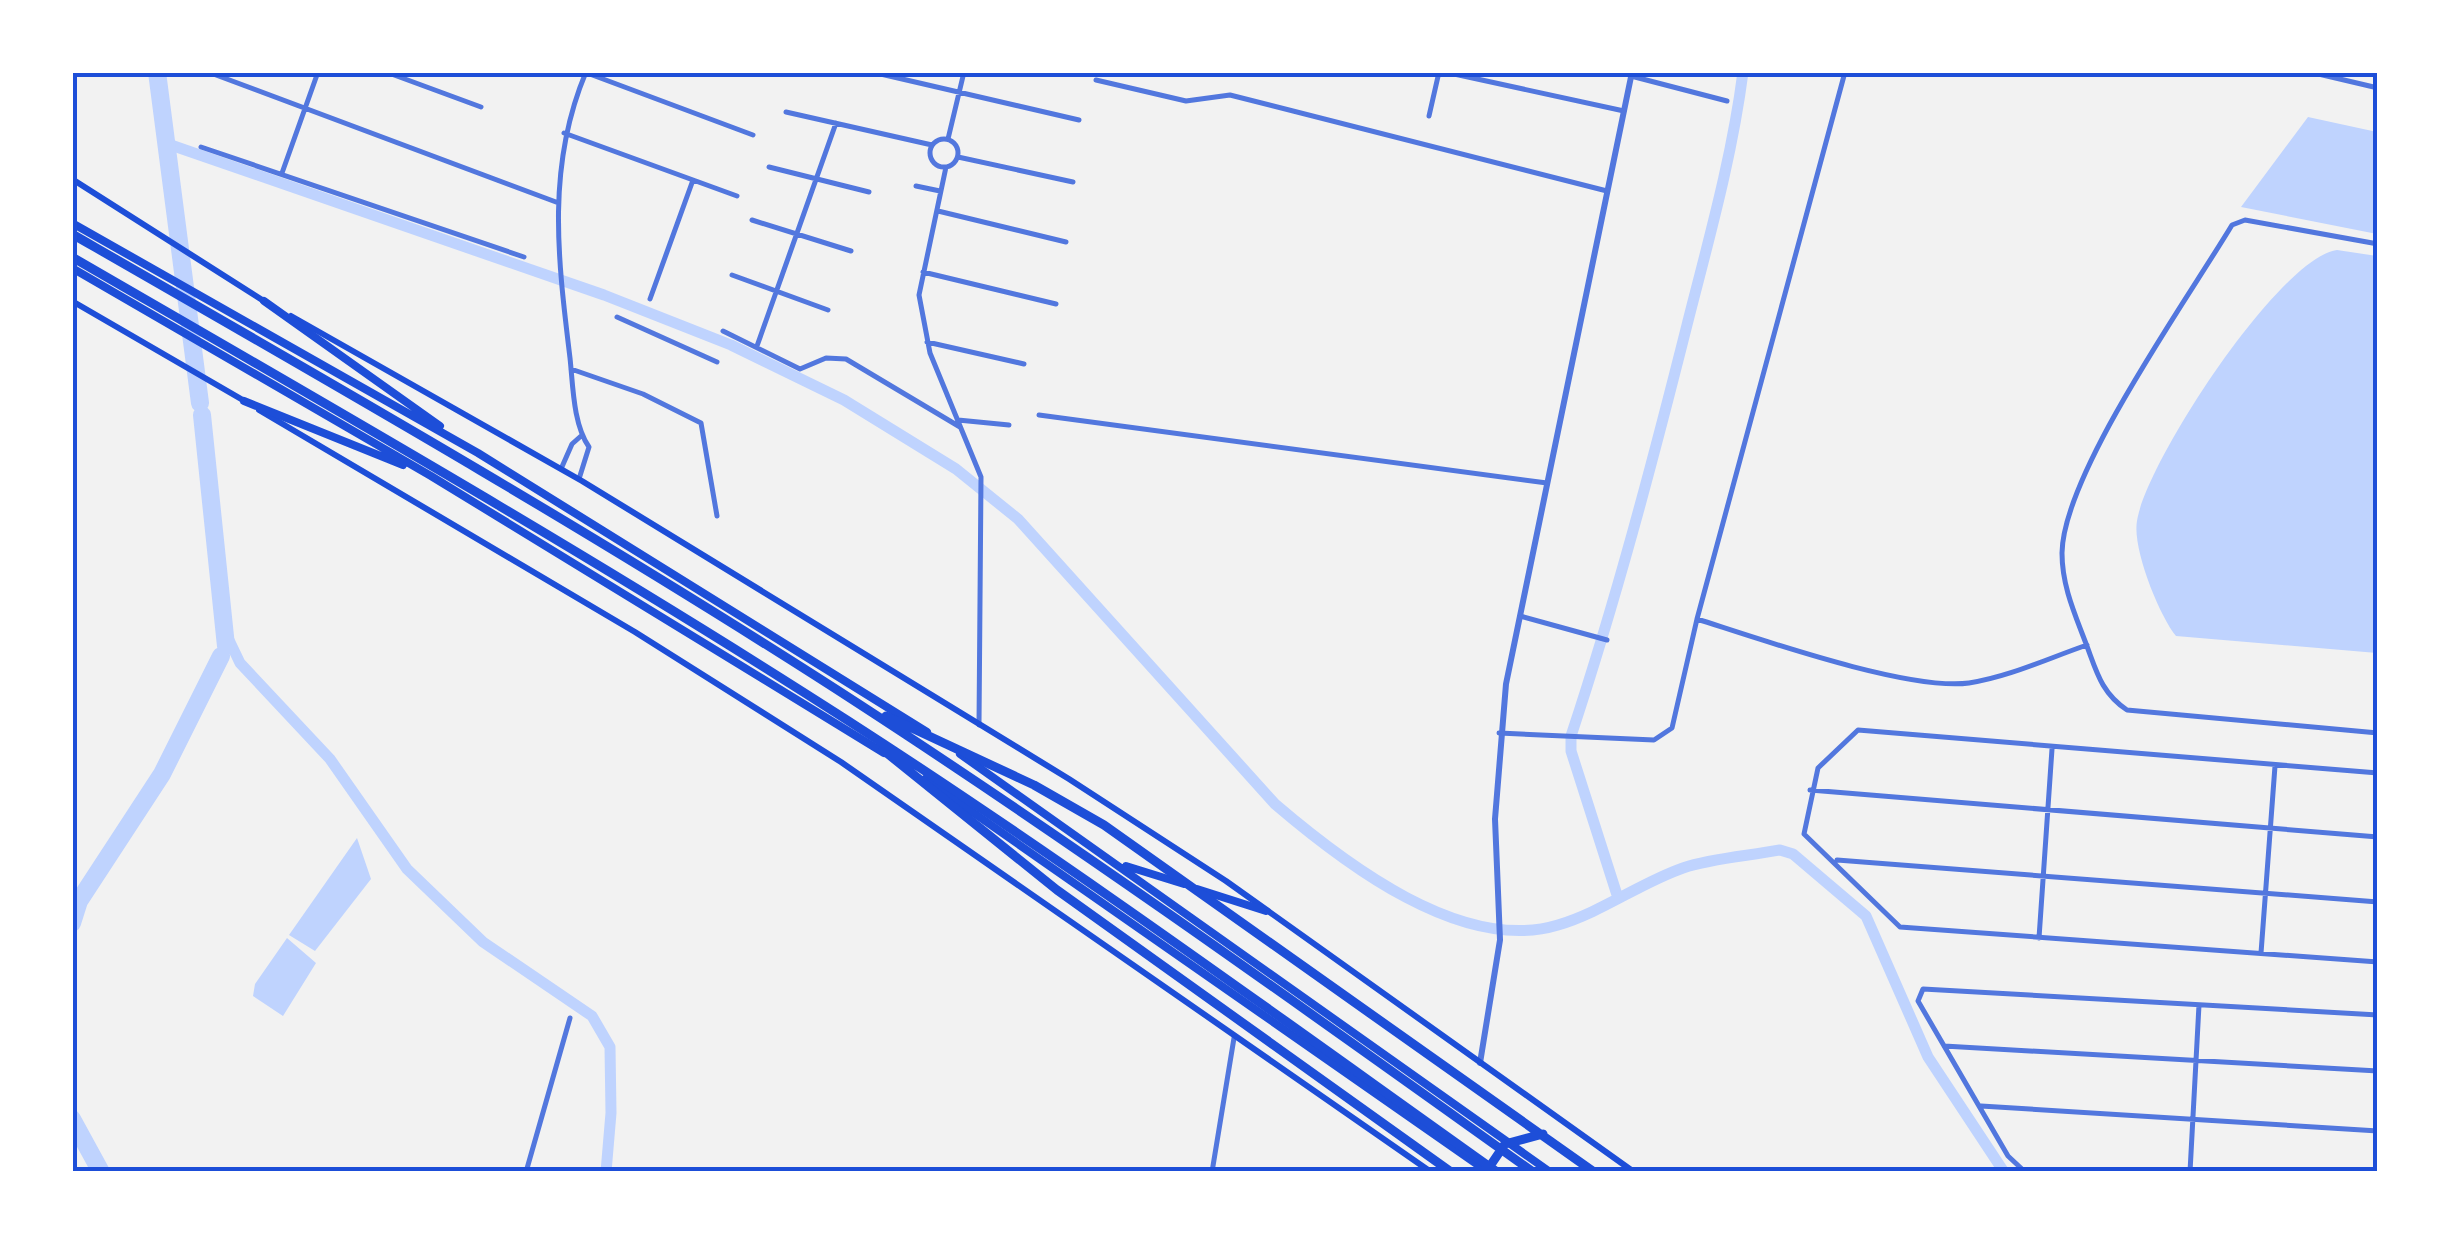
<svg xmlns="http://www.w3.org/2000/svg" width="2450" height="1244" font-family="'Work Sans',sans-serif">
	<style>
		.water { fill: #bfd3fe }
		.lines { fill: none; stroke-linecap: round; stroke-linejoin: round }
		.canal { stroke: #bfd3fe; stroke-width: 11 }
		.river { stroke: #bfd3fe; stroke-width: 18 }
		.minor { stroke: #5277de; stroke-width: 5 }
		.tertiary { stroke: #5277de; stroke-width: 6 }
		.secondary { stroke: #1d4ed8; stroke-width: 6 }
		.trunk { stroke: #1d4ed8; stroke-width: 8 }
		.motorway { stroke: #1d4ed8; stroke-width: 9 }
		.neatline { fill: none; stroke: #1d4ed8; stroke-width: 4 }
	</style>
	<rect width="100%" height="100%" fill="#f2f2f2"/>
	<path class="water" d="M2308,117L2377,132V234L2241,207Z
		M2337,250L2377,256V653L2176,636C2159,615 2132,548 2137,521C2146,462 2279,258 2337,250Z
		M357,838L371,879L315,951L289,935Z
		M287,938L316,963L283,1016L253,996L255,984Z"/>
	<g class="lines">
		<path class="canal" d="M168,144L604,295L731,345L844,400L956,469L1018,519L1275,804C1344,863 1462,954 1558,925C1602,912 1640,883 1683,868C1713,858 1749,856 1780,850L1793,854L1866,916L1928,1057L2004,1172
			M229,640L240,663L330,759L407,869L483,942L592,1016L610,1047L611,1113L606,1172
			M1618,898L1571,751V736C1616,600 1652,464 1687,325C1708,242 1732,158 1743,72"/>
		<path class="river" d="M157,72L200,403
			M202,415L226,646
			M72,923L79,901L162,774L221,656
			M72,1119L101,1172"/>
		<path class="minor" d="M208,72L556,202
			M386,72L481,107
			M776,72L777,73
			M872,72L1079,120
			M1445,72L1624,111
			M2310,72L2378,88
			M587,73L753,135
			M1631,76L1727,101
			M1096,80L1186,101L1230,95L1607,191
			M786,112L932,145
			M1429,116L1439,72
			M564,133L737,196
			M930 153a14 14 0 1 1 28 0a14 14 0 1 1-28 0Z
			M948,139L964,72
			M201,147L524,257
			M958,157L1073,182
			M769,167L869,192
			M946,167L919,295L930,353L981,477L979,725
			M282,173L318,72
			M916,186L940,191
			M938,211L1066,242
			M752,220L851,251
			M2378,244L2245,220L2232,225C2187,300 2063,474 2062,553C2062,585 2074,612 2085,641C2096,669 2100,692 2127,710L2378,733
			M923,272L1056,304
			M732,275L828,310
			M650,299L693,180
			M617,317L717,362
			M723,331L800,369L826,358L846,359L960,427
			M927,342L1024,364
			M757,346L836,123
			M571,369L643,394L701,423L717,516
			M1039,415L1547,483
			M958,420L1009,425
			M561,469L572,444L581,436
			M579,479L589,447C573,424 573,385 570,358C558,259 546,167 586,72
			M1520,616L1607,640
			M1697,619C1760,639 1908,691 1969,683C2009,677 2049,658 2087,645
			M1499,733L1654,740L1672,728L1697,619L1845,72
			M2378,773L1858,730L1818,768L1804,834L1900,927L2378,962
			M1810,790L2378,837
			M1837,860L2378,902
			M2039,938L2052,749
			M2261,953L2275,766
			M1944,1046L2378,1071
			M1981,1106L2378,1131
			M526,1172L570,1018
			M1212,1172L1234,1038
			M2039,1172L2023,1170L2008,1156L1918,1001L1923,989L2378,1015
			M2190,1172L2199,1005"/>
		<path class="tertiary" d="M1480,1063L1500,940L1495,819L1506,684L1632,72"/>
		<path class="secondary" d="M72,179L267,303
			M72,301L248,403
			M291,316L582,481L1069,779L1226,881L1634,1172
			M259,410L635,632L841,762L1431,1172"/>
		<path class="trunk" d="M72,223L478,453L927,732
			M72,268L431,476L884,753
			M264,301L440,426
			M244,401L403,465
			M960,754L1550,1172
			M925,779L1488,1172
			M1126,866L1184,884
			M1197,889L1266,911"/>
		<path class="motorway" d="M72,234C337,386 603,538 859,704C1088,853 1310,1013 1533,1172
			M72,257C333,408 594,557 847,720C1069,863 1282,1019 1497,1172
			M886,716L1034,785L1104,825L1594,1172
			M883,750L1057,890L1451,1172
			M1488,1169L1505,1144L1543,1134"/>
	</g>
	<rect width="2450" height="1244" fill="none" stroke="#ffffff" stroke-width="150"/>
	<rect x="75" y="75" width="2300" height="1094" class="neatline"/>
</svg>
